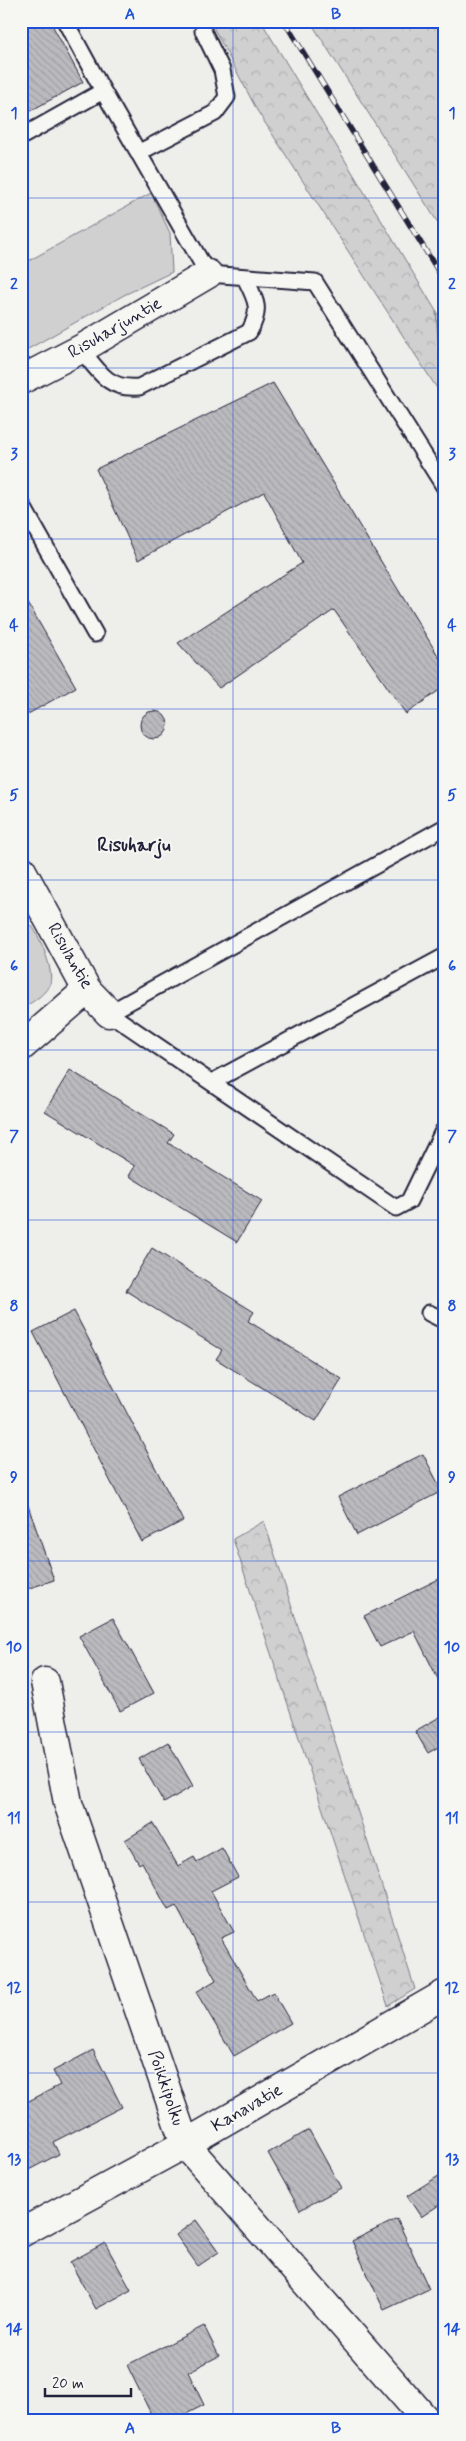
<svg xmlns="http://www.w3.org/2000/svg" width="466" height="2441" font-family="Mynerve,sans-serif">
	<style>
		.green { fill: #d0d0d1; stroke: #797986 }
		.forest { fill: url(#forest-crowns); stroke: #797986 }
		.building { fill: url(#building-back-hatch); stroke: #22223b }
		.lines { fill: none; stroke-linecap: round; stroke-linejoin: round }
		.service-casing { stroke: #22223b; stroke-width: 19 }
		.minor-casing { stroke: #22223b; stroke-width: 31 }
		.service { stroke: #f6f6f2; stroke-width: 15 }
		.minor { stroke: #f6f6f2; stroke-width: 28 }
		.rail-casing { stroke: #22223b; stroke-width: 5.5 }
		.rail { stroke: #f6f6f2; stroke-width: 4; stroke-dasharray: 11; stroke-linecap: butt }
		.grid { fill: none; stroke: #1d4ed8; stroke-width: 1; stroke-opacity: 0.55 }
		.labels { text-anchor: middle; dominant-baseline: central; stroke-width: 4; stroke-linejoin: round; paint-order: stroke }
		.street-label { font-size: 18px; fill: #22223b; stroke: #f6f6f2 }
		.neighbourhood-label { font-size: 19px; font-weight: bold; fill: #22223b; stroke: #f6f6f2 }
		.neatline { fill: none; stroke: #1d4ed8; stroke-width: 2 }
		.grid-label { font-size: 16px; text-anchor: middle; font-weight: bold; fill: #1d4ed8 }
	</style>
	<defs>
		<pattern id="forest-crowns" width="20" height="18" patternUnits="userSpaceOnUse" patternTransform="scale(1.25)"><rect width="20" height="18" fill="#d0d0d1"/><path d="M2 6a3 3 0 1 1 6 0M12 15a3 3 0 1 1 6 0" fill="none" stroke="#b2b2b4"/></pattern>
		<pattern id="building-back-hatch" width="6" height="6" patternUnits="userSpaceOnUse" patternTransform="scale(1.25)"><rect width="6" height="6" fill="#bbbbbf"/><path d="M-1 5l2 2M0 0l6 6M5-1l2 2" fill="none" stroke="#a0a0a5"/></pattern>
	</defs>
	<rect width="100%" height="100%" fill="#eeeeeb"/>
	<filter id="ink" filterUnits="userSpaceOnUse"><feTurbulence type="fractalNoise" baseFrequency=".02" numOctaves="2"/><feDisplacementMap in="SourceGraphic" scale="10" xChannelSelector="R" yChannelSelector="G"/><feConvolveMatrix kernelMatrix="1 2 1 2 8 2 1 2 1" color-interpolation-filters="sRGB"/></filter>
	<g filter="url(#ink)">
		<path class="green" d="M151,193L170,233L172,272L124,295L21,353V262L23,264Z
			M436,311L445,325V400L442,396Z
			M21,925L32,926C40,937 56,974 49,986C43,996 31,1003 21,1009Z"/>
		<path class="forest" d="M210,21H261L436,311L442,396L258,112Z
			M310,21H445V234Z
			M264,1521L415,1989L388,2006L233,1539Z"/>
		<path class="building" d="M21,21H50L83,82L21,116Z
			M273,383L445,667V686L406,714L334,610L219,688L178,643L302,563L264,492L138,560L96,469Z
			M21,591L76,687L21,718Z
			M140 725a14 14 0 1 1 28 0a14 14 0 1 1-28 0Z
			M70,1070L174,1134L168,1143L262,1201L237,1242L129,1176L135,1166L45,1111Z
			M152,1248L254,1312L248,1321L342,1379L316,1421L216,1359L222,1350L126,1291Z
			M74,1311L183,1521L142,1542L33,1332Z
			M423,1454L442,1491L357,1535L338,1497Z
			M21,1497H25L54,1580L21,1591Z
			M445,1576V1693L414,1631L380,1647L364,1616Z
			M113,1618L154,1693L120,1711L79,1636Z
			M445,1714V1743L428,1753L415,1731Z
			M168,1742L193,1786L164,1803L139,1759Z
			M153,1823L178,1866L194,1857L197,1862L222,1848L238,1877L211,1891L234,1932L221,1938L257,2001L273,1992L291,2023L234,2056L196,1992L216,1980L176,1906L168,1910L142,1862L139,1864L125,1840Z
			M93,2050L122,2107L53,2142L59,2154L21,2174V2105L60,2085L53,2071Z
			M309,2130L341,2188L300,2210L268,2153Z
			M445,2172V2201L421,2217L407,2196Z
			M397,2219L429,2289L384,2310L352,2241Z
			M196,2220L219,2252L198,2266L176,2235Z
			M105,2243L131,2290L96,2309L70,2262Z
			M204,2326L219,2356L188,2372L204,2405L174,2420H154L127,2365Z"/>
		<g class="lines">
			<g class="service-casing">
				<path id="service" d="M103,91L208,274L315,282L445,488
					M21,137L103,91L65,21
					M138,153L215,113L227,97L222,70L203,31
					M81,349C98,371 108,390 139,387L249,332C262,309 256,300 245,278
					M21,503L95,634
					M212,1082L445,956
					M443,1131L409,1201L396,1208L109,1013L445,827
					M429,1313L445,1321"/>
			</g>
			<g class="minor-casing">
				<path id="minor" d="M21,380L81,349L208,274
					M21,869L87,990L109,1013
					M21,1047L87,990
					M45,1682L68,1803L185,2144L426,2420
					M21,2233L185,2144L445,1994"/>
			</g>
			<use href="#service" class="service"/>
			<use href="#minor" class="minor"/>
			<g class="rail-casing">
				<path id="rail" d="M284,21L445,282"/>
			</g>
			<use href="#rail" class="rail"/>
		</g>
	</g>
	<path class="grid" d="M233,21V2420M21,198H445M21,368H445M21,539H445M21,709H445M21,880H445M21,1050H445M21,1220H445M21,1391H445M21,1561H445M21,1732H445M21,1902H445M21,2073H445M21,2243H445"/>
	<g class="labels">
		<g class="street-label">
			<text transform="translate(115 328) rotate(-30)">Risuharjuntie</text>
			<text transform="translate(70 956) rotate(60)">Risulantie</text>
			<text transform="translate(166 2088) rotate(71)">Poikkipolku</text>
			<text transform="translate(247 2108) rotate(-30)">Kanavatie</text>
		</g>
		<g class="neighbourhood-label">
			<text x="134" y="845">Risuharju</text>
		</g>
	</g>
	<rect width="466" height="2441" fill="none" stroke="#f6f6f2" stroke-width="55"/>
	<path d="M45 2388v8h86v-8" fill="none" stroke="#22223b" stroke-width="2.5"/>
	<text x="52" y="2388" font-size="15" fill="#22223b" stroke="#f6f6f2" stroke-width="4" paint-order="stroke">20 m</text>
	<rect x="28" y="28" width="410" height="2386" class="neatline"/>
	<g class="grid-label">
		<text x="130" y="19">A</text>
		<text x="336" y="19">B</text>
		<text x="14" y="118">1</text>
		<text x="452" y="118">1</text>
		<text x="14" y="289">2</text>
		<text x="452" y="289">2</text>
		<text x="14" y="459">3</text>
		<text x="452" y="459">3</text>
		<text x="14" y="630">4</text>
		<text x="452" y="630">4</text>
		<text x="14" y="800">5</text>
		<text x="452" y="800">5</text>
		<text x="14" y="971">6</text>
		<text x="452" y="971">6</text>
		<text x="14" y="1141">7</text>
		<text x="452" y="1141">7</text>
		<text x="14" y="1311">8</text>
		<text x="452" y="1311">8</text>
		<text x="14" y="1482">9</text>
		<text x="452" y="1482">9</text>
		<text x="14" y="1652">10</text>
		<text x="452" y="1652">10</text>
		<text x="14" y="1823">11</text>
		<text x="452" y="1823">11</text>
		<text x="14" y="1993">12</text>
		<text x="452" y="1993">12</text>
		<text x="14" y="2164">13</text>
		<text x="452" y="2164">13</text>
		<text x="14" y="2334">14</text>
		<text x="452" y="2334">14</text>
		<text x="130" y="2433">A</text>
		<text x="336" y="2433">B</text>
	</g>
</svg>
